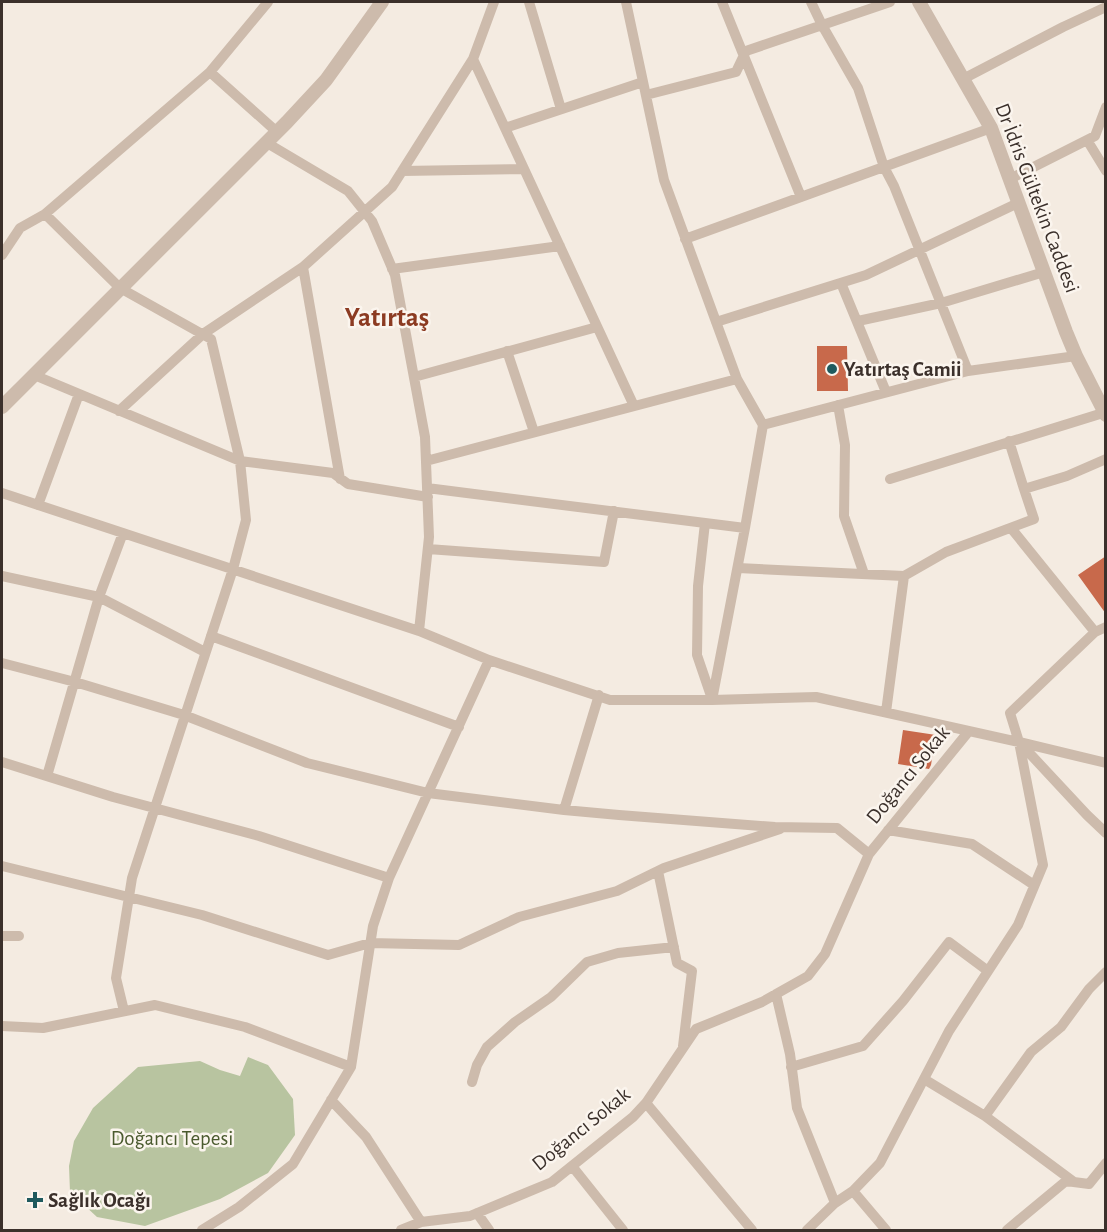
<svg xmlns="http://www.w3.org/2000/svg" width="1107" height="1232" font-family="'Alegreya Sans',sans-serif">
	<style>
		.green { fill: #b8c4a0 }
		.building { fill: #c8694b }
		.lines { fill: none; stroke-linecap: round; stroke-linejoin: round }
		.minor { stroke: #cdbbac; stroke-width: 10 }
		.tertiary { stroke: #cdbbac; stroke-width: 14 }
		.poi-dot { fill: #1f5a5e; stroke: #fbf5ee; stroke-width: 2 }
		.labels { text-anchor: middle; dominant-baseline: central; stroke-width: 5; stroke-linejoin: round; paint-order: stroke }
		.street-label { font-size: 21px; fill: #3b302b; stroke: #fbf5ee }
		.poi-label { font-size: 21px; font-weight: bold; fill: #3b302b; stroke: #fbf5ee; text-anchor: start }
		.park-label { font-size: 21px; fill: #4a5a2e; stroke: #fbf5ee }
		.district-label { font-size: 27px; font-weight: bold; fill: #8c3b22; stroke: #fbf5ee }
	</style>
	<rect width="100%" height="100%" fill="#f4ebe1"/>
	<path class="green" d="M248,1057L268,1065L293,1099L295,1135L268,1173L220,1199L145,1226L97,1217L70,1192L69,1166L74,1141L93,1108L138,1067L200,1061L220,1070L240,1076Z"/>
	<path class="building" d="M817,346H847L848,391H817Z
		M1106,556V614L1078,575Z
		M903,730L936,735L931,765L929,769L898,764Z"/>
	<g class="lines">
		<path class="minor" d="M529,2L561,109
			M626,2L664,180L737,379L763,425L745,528L712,700
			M722,2L801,197
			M811,2L822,25L858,88L884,167L894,186L968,371
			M473,59L634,406
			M210,72L268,2
			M963,79L1063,27L1106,7
			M646,95L736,72L746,51L890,2
			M505,128L643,82
			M1087,140L1106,171
			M267,143L348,191L372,221L395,275L425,437L429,537L419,631
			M402,171L524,169
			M1010,179L1095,136L1106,107
			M45,214L210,72L277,132
			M685,239L991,128
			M2,255L20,228L45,214L120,288L211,339L240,461L246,520L233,569L132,878L116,978L124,1011
			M303,267L340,479
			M392,269L560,246
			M841,283L886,392
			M858,321L941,303L1044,272
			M716,322L866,275L1018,203
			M507,351L534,432
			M34,375L240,461L333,473L348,484L428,497
			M414,377L597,327
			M838,405L845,445L844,516L864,574
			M119,411L203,334L303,267L392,187L473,59L494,2
			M763,425L968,371L1076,356
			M1009,441L1024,489
			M426,461L737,379
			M890,479L1106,412
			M427,488L745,528
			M2,493L419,631L489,660L610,700H712L816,697L1019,742L1106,763
			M38,505L79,394
			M705,523L698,586L697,655L712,699
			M1011,528L1095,632
			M428,549L604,562L614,511
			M738,568L904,576
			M2,576L99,597L205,652
			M1106,627L1095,632L1010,713L1019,742L1087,815L1106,833
			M211,636L459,727
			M2,663L75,682L184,715L307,763L428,793L564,810L619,815L775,827L837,828L869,854
			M886,712L904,576L946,552L1034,519L1024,489L1067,476L1106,459
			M2,762L113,797L259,836L389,878
			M47,776L99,597L123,533
			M564,810L599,695
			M888,830L972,844L1034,885
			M2,866L202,915L328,955L370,943L459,945L519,917L617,891L664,868L780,829
			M658,871L677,963L692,971L683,1046
			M2,936H19
			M776,994L790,1054L797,1108L835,1203
			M2,1026L43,1028L155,1005L245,1027L351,1067
			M791,1067L863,1046L903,1001L949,942L988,971
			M924,1079L985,1116L1031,1052L1061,1027L1089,989L1106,972
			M472,1082L477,1065L487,1047L515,1022L551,997L587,962L618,953L674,947
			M331,1100L366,1137L421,1222
			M646,1103L752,1230
			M985,1116L1074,1182
			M572,1166L623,1230
			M477,1213L489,1230
			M202,1230L239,1207L293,1164L351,1067L373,926L389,878L489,660
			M401,1230L421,1222L470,1216L552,1182L633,1117L646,1103L696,1029L762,1002L808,976L825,954L869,854L969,731
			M807,1230L835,1203L853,1191
			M886,1230L853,1191L880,1163L949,1031L1018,925L1043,865L1019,742
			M1007,1230L1066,1181L1089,1184L1106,1163"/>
		<path class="tertiary" d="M919,2L991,128L1066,332L1076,356L1106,415
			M2,407L287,122L326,80L382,2"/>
	</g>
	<g class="poi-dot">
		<circle cx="832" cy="369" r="6"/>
		<path d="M32 1191h6v6h6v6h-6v6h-6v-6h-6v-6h6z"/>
	</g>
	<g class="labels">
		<g class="street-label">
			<text transform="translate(1037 198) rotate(69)">Dr İdris Gültekin Caddesi</text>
			<text transform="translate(908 775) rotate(-51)">Doğancı Sokak</text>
			<text transform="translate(581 1129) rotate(-39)">Doğancı Sokak</text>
		</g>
		<g class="poi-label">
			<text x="844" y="369">Yatırtaş Camii</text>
			<text x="48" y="1200">Sağlık Ocağı</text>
		</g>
		<g class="park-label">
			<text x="172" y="1138">Doğancı Tepesi</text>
		</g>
		<g class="district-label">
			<text x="387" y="317">Yatırtaş</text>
		</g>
	</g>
	<rect width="1107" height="1232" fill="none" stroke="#3b302b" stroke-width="6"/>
</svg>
